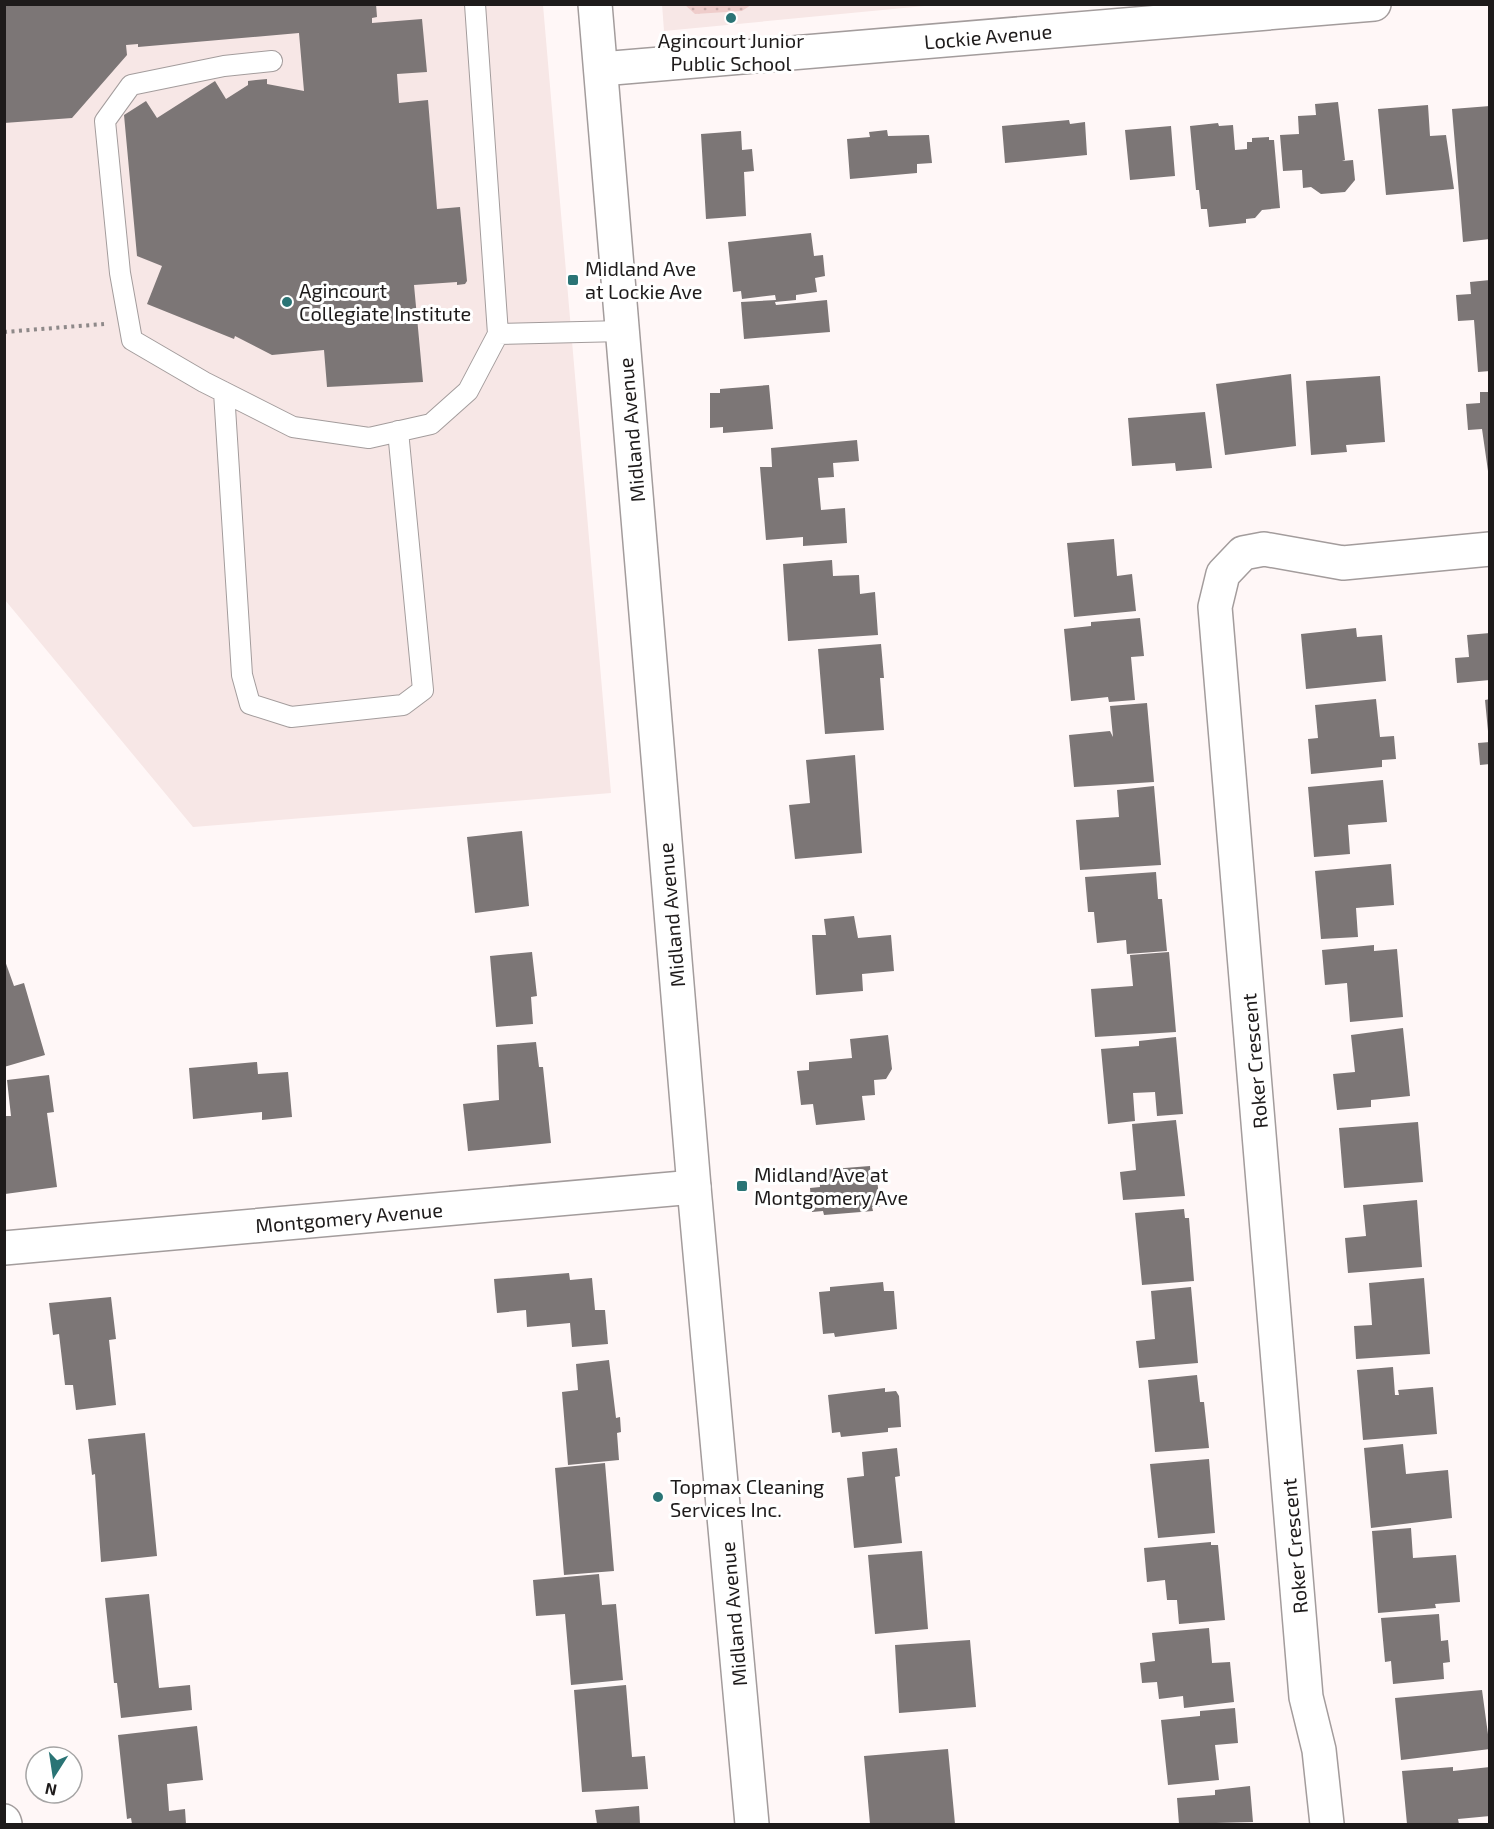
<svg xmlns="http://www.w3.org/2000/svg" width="1494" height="1829" font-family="'Exo 2',sans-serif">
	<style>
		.built { fill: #f7e7e6 }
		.park { fill: url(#park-dots) }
		.building { fill: #7c7676 }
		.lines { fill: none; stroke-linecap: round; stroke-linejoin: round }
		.lane-casing { stroke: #a39c9c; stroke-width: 22 }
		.street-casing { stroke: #a39c9c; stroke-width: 36 }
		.secondary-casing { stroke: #a39c9c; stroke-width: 36 }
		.path { stroke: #8e8989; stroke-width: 4; stroke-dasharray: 3 4.5; stroke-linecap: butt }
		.lane { stroke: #fff; stroke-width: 20 }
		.street { stroke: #fff; stroke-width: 33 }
		.secondary { stroke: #fff; stroke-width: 33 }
		.poi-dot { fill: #2a7475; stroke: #fff; stroke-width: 2 }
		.labels { text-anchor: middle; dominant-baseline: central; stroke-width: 6; stroke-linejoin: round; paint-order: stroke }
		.street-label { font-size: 20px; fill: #1e1b1b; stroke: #fff }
		.poi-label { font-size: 20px; fill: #1e1b1b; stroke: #fff; text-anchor: start }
	</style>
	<defs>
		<pattern id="park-dots" width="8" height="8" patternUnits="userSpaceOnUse" patternTransform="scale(1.5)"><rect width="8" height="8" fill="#efcdcb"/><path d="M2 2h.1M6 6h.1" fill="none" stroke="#ccafae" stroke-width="1.8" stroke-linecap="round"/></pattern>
	</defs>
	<rect width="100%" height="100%" fill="#fff7f7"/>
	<path class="built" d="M662,4L935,5L664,31Z
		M4,5H543L611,793L193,827L5,600Z"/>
	<path class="park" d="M685,5H751L742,11L695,14Z"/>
	<path class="building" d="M4,4H376L377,17L372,18V23L422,19L427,72L397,74L399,103L428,100L437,209L460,207L467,281L465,284L457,285V282L414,285L423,382L327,387L324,350L272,355L235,336L234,339L147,304L162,266L137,256L124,115L146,101L157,118L215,81L226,99L248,85V81L256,80L267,79V84L304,91L299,33L138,47V44L126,45L127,55L72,118L4,123Z
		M1338,102L1345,160L1342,161L1353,160L1355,180L1345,192L1321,194L1311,187L1303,188L1302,170L1283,171L1280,135L1299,134L1298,116L1316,115L1315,104Z
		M1428,105L1430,136L1446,135L1454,189L1386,195L1378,109Z
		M1490,106V239L1463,242L1452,109Z
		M1069,120L1070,124L1085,122L1087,155L1005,163L1002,126Z
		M1218,123L1219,126L1233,125L1235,150L1247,149V142H1252V138L1269,137V140H1274L1280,208L1262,210L1255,218L1246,219V223L1209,227L1207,209H1201L1199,190H1196L1190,126Z
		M1171,126L1175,176L1130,180L1125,130Z
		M887,130L888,136L929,135L932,163L917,164V173L850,179L847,139L870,137L869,132Z
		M741,131L742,150L752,149L754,171L744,172L746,216L706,219L701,134Z
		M811,233L814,256L823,255L825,276L815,278L817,292L796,295V300L775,302L776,305L827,300L830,332L744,339L741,302L776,300L775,295L742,299L741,291L733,292L728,242Z
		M1490,280V371L1478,372L1474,320L1458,321L1456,295L1471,294L1470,282Z
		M1291,374L1296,446L1225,455L1216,384Z
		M1380,376L1385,442L1346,445L1347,452L1311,455L1306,381Z
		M769,385L773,429L723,433V427L710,428V393H720V389Z
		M1480,392H1490V485L1482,429L1468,430L1466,404L1480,403Z
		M1205,412L1212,468L1176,471L1175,463L1132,466L1128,418Z
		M857,440L859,461L833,463L834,477L818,478L821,510L845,508L847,543L803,546V537L766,540L760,467H772L771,448Z
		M1114,539L1117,576L1132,574L1136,611L1074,617L1067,543Z
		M832,560L833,576L859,575L860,594L875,592L878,635L788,641L783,564Z
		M1140,618L1144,656L1131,657L1135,700L1109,702L1108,697L1071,701L1064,629L1091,626V622Z
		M1356,628L1357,637L1382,635L1386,681L1306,689L1301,634Z
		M1490,633V680L1457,683L1455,658L1469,657L1467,635Z
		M881,644L884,678H880L884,730L825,734L818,649Z
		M1376,699L1380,737L1394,736L1396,759L1382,760V767L1311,774L1308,739L1318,738L1315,705Z
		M1490,699V730L1488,731L1485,700Z
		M1147,703L1154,782L1074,787L1069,735L1110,731L1113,737L1110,706Z
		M1490,742V764L1480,765L1478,743Z
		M855,755L862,853L795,859L789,805L810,803L806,760Z
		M1383,780L1387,822L1348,825L1350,854L1314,857L1308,787Z
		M1154,786L1161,865L1080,870L1076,820L1119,817L1117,790Z
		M522,831L529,906L475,913L467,837Z
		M1391,864L1394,905L1356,908L1358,937L1321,939L1315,871Z
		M1156,872L1158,899H1162L1167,951L1127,954L1126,940L1097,943L1094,912H1088L1085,877Z
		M854,916L858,938L891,935L894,971L862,974L863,991L816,995L812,935H826L824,919Z
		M1374,945V951L1397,949L1403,1017L1350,1022L1347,983L1325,985L1322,950Z
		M532,952L537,996L531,997L533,1024L496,1027L490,956Z
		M1169,952L1176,1032L1095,1037L1091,989L1133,986L1130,955Z
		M4,958L14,986L24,983L45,1055L4,1067Z
		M1403,1028L1410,1096L1371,1100V1107L1337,1110L1333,1074L1355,1072L1351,1035Z
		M888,1035L892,1069L886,1079L874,1080L875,1095L862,1096L865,1120L816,1125L813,1104L801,1105L797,1071L809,1070V1062L852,1058L850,1039Z
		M1176,1037L1183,1114L1157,1116L1155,1092L1133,1093L1135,1121L1108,1124L1101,1049L1139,1046V1041Z
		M536,1042L539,1067H543L551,1143L468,1151L463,1104L499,1100L497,1045Z
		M257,1062L258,1074L288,1072L292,1117L262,1120V1112L193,1119L189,1068Z
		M49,1075L54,1112L47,1113L57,1187L5,1194V1116H11L7,1080Z
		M1176,1120L1185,1196L1123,1200L1120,1172L1136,1170L1132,1124Z
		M1418,1122L1423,1182L1344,1188L1339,1128Z
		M870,1166L871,1179L877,1178L880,1207H872L873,1211L824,1215L823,1211L812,1212L810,1188L820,1187L819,1170Z
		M1417,1200L1422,1267L1348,1273L1345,1238L1366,1236L1363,1205Z
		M1184,1209L1185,1218H1189L1194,1281L1142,1285L1135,1213Z
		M569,1273L570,1280L592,1278L595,1310H605L608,1344L572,1347L570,1323L527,1327L526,1310L497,1313L494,1279Z
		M1424,1278L1430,1354L1356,1359L1354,1326L1372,1325L1369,1283Z
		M883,1282L884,1291H894L897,1329L835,1337L834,1333L823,1334L819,1292L830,1291V1287Z
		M1191,1287L1198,1363L1139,1368L1136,1341L1155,1339L1151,1291Z
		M111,1297L116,1339L109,1340L116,1405L76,1410L73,1385H65L59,1334L53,1335L49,1303Z
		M609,1360L616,1418L620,1417L621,1432L617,1433L619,1460L568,1465L562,1392L578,1390L576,1364Z
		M1393,1367L1395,1395H1399L1398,1390L1433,1387L1437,1434L1363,1440L1357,1370Z
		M1197,1375L1200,1402H1204L1209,1448L1155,1452L1148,1380Z
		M885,1388V1392L896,1391L899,1396L901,1427L888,1428V1432L841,1437L840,1432L832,1433L828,1395Z
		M145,1433L157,1556L101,1562L95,1474L92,1475L88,1439Z
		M1403,1444L1406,1474L1448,1470L1452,1518L1371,1528L1364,1448Z
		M897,1448L900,1476L895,1477L902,1543L854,1548L847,1478L864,1476L862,1452Z
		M1209,1459L1215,1533L1158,1538L1150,1464Z
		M605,1463L614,1571L564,1575L555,1468Z
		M1411,1528L1413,1558L1456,1555L1460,1602L1435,1604L1436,1608L1378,1613L1372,1531Z
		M1211,1542V1545H1218L1225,1620L1179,1624L1177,1600H1167L1165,1580L1147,1582L1144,1548Z
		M922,1551L928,1629L875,1634L868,1555Z
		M599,1574L602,1605L616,1604L623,1680L571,1685L565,1614L536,1616L533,1580Z
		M149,1594L159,1688L190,1685L192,1710L121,1718L117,1683H114L105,1598Z
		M1439,1614L1441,1641L1448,1640L1450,1662L1443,1663L1444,1679L1393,1684L1391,1661L1385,1662L1381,1618Z
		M1209,1628L1212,1663L1230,1662L1234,1702L1184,1708L1183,1696L1159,1699L1157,1682L1142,1683L1140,1663L1155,1661L1152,1633Z
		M970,1640L976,1707L899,1713L895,1645Z
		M626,1685L632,1757L645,1756L648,1789L582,1792L574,1690Z
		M1482,1690L1490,1749L1401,1760L1395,1698Z
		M1235,1708L1238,1743L1215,1745L1219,1780L1168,1785L1161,1720L1200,1716V1711Z
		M197,1726L203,1780L167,1784L169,1811L185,1809L186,1824H132L131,1818L127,1819L118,1735Z
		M948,1749L955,1824H870L864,1756Z
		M1453,1767V1771L1490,1767V1816L1458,1819L1459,1824H1407L1402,1771Z
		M1250,1786L1253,1822L1179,1824L1177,1798L1215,1795V1790Z
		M639,1806L640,1824H597L595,1810Z"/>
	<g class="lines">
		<g class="lane-casing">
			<path id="lane" d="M272,61L224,66L131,85L105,121L120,273L132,340L204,382L293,427L369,438L431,424L468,391L498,334L475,4
				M498,334L623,331
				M224,392L242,675L250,704L291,717L403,705L423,690L398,431"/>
		</g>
		<g class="street-casing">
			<path id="street" d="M601,69L1374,4
				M4,1248L694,1187
				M4,1821L5,1824
				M1327,1824L1319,1750L1306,1697L1215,607L1223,574L1243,553L1264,549L1343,563L1490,549"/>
		</g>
		<g class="secondary-casing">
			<path id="secondary" d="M595,4L694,1187L752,1824"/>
		</g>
		<path class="path" d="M4,332L104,324"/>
		<use href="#lane" class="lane"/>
		<use href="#street" class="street"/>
		<use href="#secondary" class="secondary"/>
	</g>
	<g class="poi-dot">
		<circle cx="731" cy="18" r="6"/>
		<rect x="567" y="274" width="12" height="12" rx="3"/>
		<circle cx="287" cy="302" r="6"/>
		<rect x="736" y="1180" width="12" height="12" rx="3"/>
		<circle cx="658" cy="1497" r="6"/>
	</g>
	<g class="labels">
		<g class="street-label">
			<text transform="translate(988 36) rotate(-5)">Lockie Avenue</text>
			<text transform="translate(631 430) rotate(-95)">Midland Avenue</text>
			<text transform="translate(671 915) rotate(-95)">Midland Avenue</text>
			<text transform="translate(1254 1061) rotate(-95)">Roker Crescent</text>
			<text transform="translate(349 1217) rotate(-5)">Montgomery Avenue</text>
			<text transform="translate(1294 1546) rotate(-95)">Roker Crescent</text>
			<text transform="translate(733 1614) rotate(-95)">Midland Avenue</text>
		</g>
		<g class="poi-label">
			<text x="731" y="40" text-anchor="middle">Agincourt Junior<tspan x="731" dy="23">Public School</tspan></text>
			<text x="585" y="268">Midland Ave<tspan x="585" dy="23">at Lockie Ave</tspan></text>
			<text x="299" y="290">Agincourt<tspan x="299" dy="23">Collegiate Institute</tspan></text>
			<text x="754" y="1174">Midland Ave at<tspan x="754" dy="23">Montgomery Ave</tspan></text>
			<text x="670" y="1486">Topmax Cleaning<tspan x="670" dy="23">Services Inc.</tspan></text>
		</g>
	</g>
	<rect width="1494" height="1829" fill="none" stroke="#1e1b1b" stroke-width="12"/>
	<g transform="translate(54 1775) rotate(192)"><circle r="28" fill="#ffffff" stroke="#a5a4a4" stroke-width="1.5"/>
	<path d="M0-4.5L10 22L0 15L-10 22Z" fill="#2a7475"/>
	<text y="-9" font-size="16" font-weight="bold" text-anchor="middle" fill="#1e1b1b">N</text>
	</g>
</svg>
